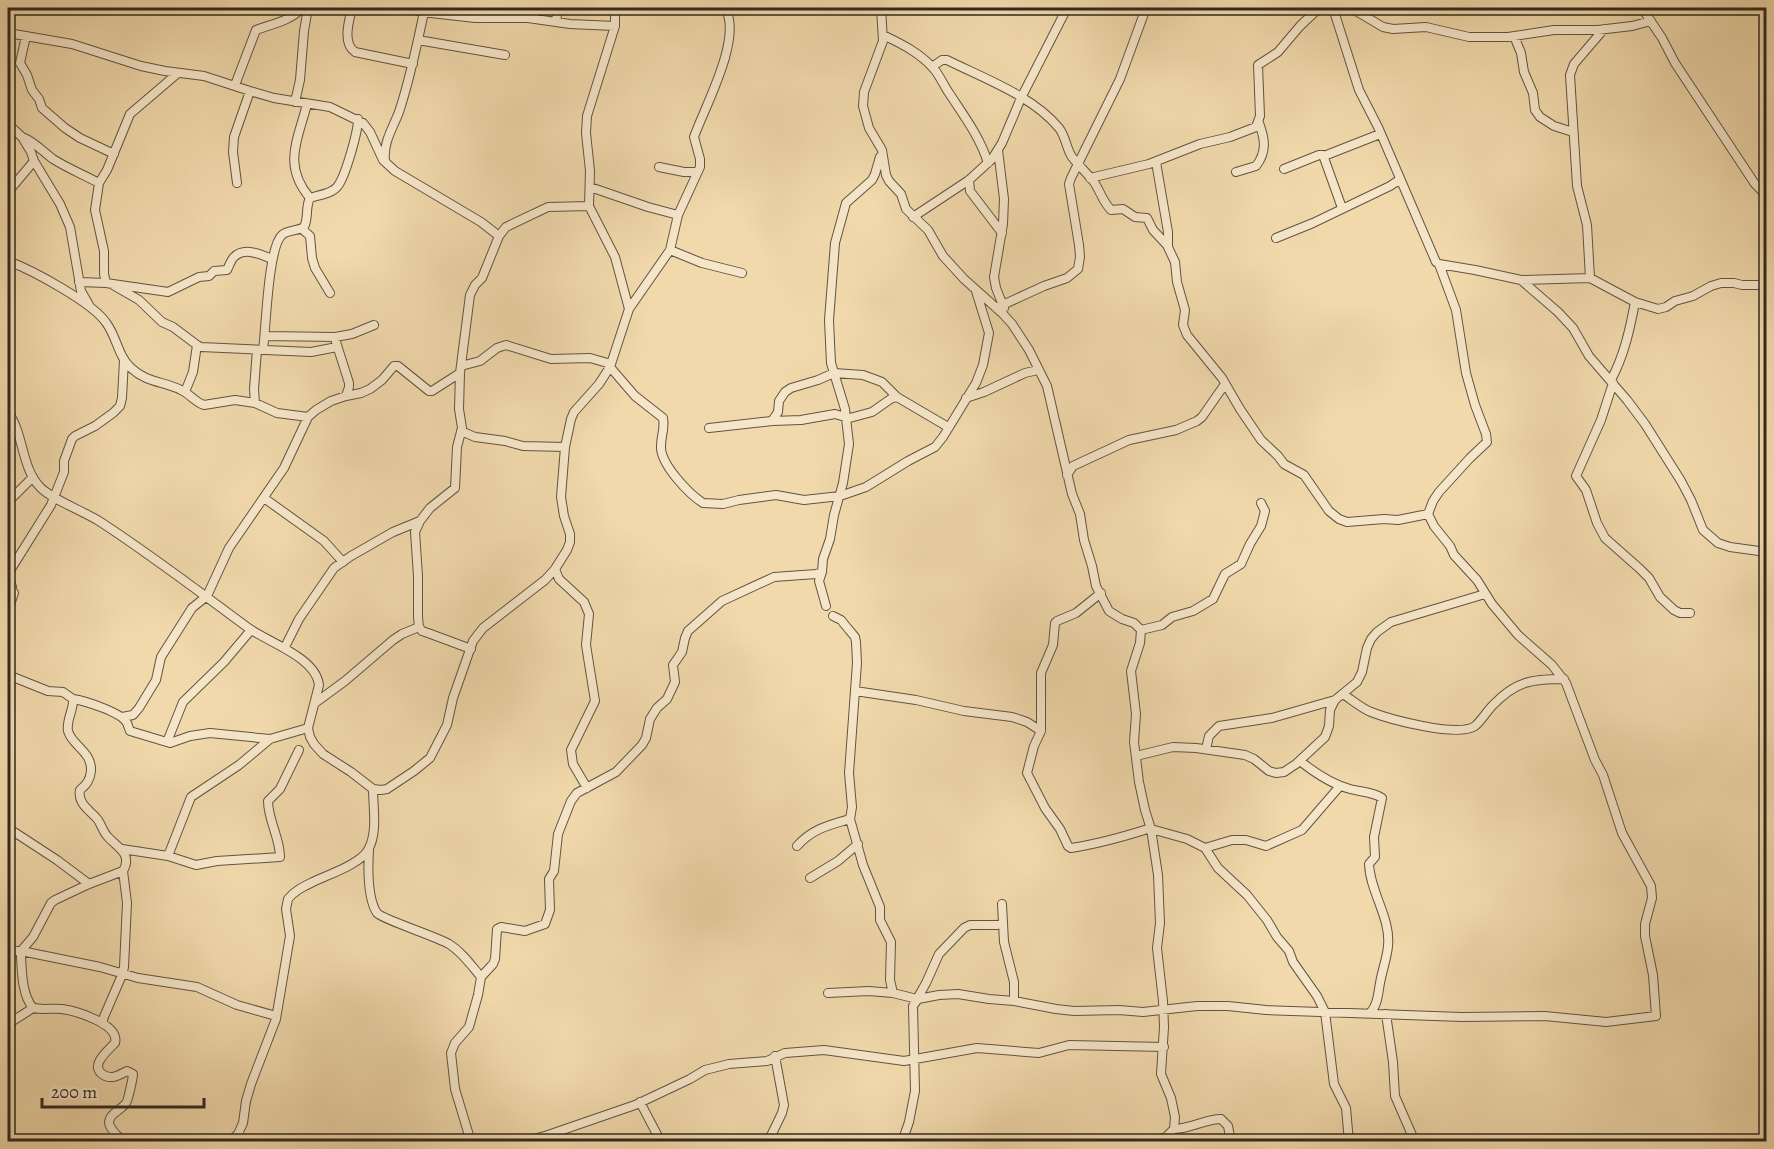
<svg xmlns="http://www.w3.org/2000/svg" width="1774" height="1149" font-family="Alegreya,serif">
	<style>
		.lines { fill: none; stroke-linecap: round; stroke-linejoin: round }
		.minor-casing { stroke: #605442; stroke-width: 10 }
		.minor { stroke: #f6e6c9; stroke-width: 8 }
	</style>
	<rect width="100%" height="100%" fill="#f1d9ac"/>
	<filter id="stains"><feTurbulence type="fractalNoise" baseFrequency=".00333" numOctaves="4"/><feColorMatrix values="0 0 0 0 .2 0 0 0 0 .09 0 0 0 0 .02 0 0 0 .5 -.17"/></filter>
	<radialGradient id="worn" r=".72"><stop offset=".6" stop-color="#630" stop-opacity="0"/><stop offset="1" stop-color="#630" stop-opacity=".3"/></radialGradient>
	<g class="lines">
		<g class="minor-casing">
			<path id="minor" d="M352,8C349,21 342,43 355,52L413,64
				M408,8L422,12L475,18H528L570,24L615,26
				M615,8V26L587,116L586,133L590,171L589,206L615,257L629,309
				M881,8L883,41L864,92L863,106L869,128L882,150L886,175L889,181L901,194L906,209L928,230L943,256L964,279L1002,313L1012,324L1029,350L1047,386L1072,494L1080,514L1084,540L1092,566L1096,586L1109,611L1122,619L1134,623L1141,630L1140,643L1131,671L1136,714L1134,742L1139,782L1145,810L1151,829L1158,875L1160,923L1157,948L1163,1001L1164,1027L1161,1074L1171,1098L1175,1117L1174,1129L1166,1137L1152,1142
				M1333,8L1359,90L1378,127L1436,262L1439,264L1475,270L1521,280L1558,312L1573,328L1589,356L1627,400L1645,424L1681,481L1691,500L1703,530L1718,543L1730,547L1766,552
				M1351,8L1383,27L1393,29L1426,27L1469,37H1508L1554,30H1598L1632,26L1651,21
				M1642,8L1662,38L1675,63L1755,184L1766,195
				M534,19L536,8
				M556,22L558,8
				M8,33L72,44L141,66L165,71L204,76L250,91L274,98L330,107L363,123L370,132L383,160L395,171L481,222L499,236
				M883,35C902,44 920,53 934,69C940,76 944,86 949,93C964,116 980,137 988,163
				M26,36L20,63L27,75L32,90L39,99L42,108L65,128L80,138L114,154
				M1514,36L1521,53L1524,72L1533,93L1535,110L1540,117L1554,126L1573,132
				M418,40L505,55
				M932,67L942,60H947C983,78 1033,96 1059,128C1066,137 1066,148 1072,157C1079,166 1087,173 1094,182C1100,191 1103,202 1111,210L1123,209L1135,217L1147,218L1153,230L1167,245L1175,262L1177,282L1185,310L1183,325L1187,335L1222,378L1240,409L1261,440L1278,456L1284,464L1304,475L1329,511L1339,519L1347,522L1384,519L1398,520L1428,514L1433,501L1439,492L1470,458L1487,442L1486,434L1475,405L1466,373L1456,310L1439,264
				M235,85L256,30C272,24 290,21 302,8
				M295,102L300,80L304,31L308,8
				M307,104C298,140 282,165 310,198
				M8,124L22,137L31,152L34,161L60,204L70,227L81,291L89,305
				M22,137C35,142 42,151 53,159C67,168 84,175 99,183
				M998,150L1004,199L1003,224L994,277L996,288L1004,308
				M1324,156L1380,134
				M385,161C383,142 393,128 399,112C410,79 417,45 424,12
				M1156,162L1168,232V247
				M659,167L684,172H697
				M1284,169L1319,155H1323L1342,208
				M1236,172L1256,166C1267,152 1265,139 1259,123
				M1090,178L1149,164L1200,144L1230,137L1256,127L1260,116L1258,65L1278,52L1300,26L1319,8
				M969,180L970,191L1002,233
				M237,183L233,152L234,137L250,91
				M590,187L648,207L678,215
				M8,192L34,161
				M913,217L969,180L992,159L1002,143L1021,98L1067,8
				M302,229L310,236L312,258L315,268L330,293
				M1276,238L1313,223L1390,186L1399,180
				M670,250L702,263L742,273
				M8,261C32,270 94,303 107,324C117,338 118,356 131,368C147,383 163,381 181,390C190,394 195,402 204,405L235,400L255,403L277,413L308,417
				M1590,278L1587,225L1577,186L1570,75L1574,64L1604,29
				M1521,280L1590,278L1635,302L1658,309L1666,307L1675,301L1693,296L1711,286L1721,283H1734L1742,285H1766
				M79,282L106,283L168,292L199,277L209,276L214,271L227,270C229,266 231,260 234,257C245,246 261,255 272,259
				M106,283L104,274V251L95,210L99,183L107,170L130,114L178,73
				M113,285L139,300L162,322L173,327L197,345L201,347L311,352L337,347
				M996,308L1044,286L1067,278L1078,269L1080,257L1079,245L1069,184L1071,178L1120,79L1146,8
				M265,336L335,337L352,334L374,325
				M336,342L349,383V387L346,396
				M263,350C266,329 268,247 282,235C287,230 298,231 304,227C309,218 305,207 310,198C318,195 331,194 337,187C345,178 358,132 358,119
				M461,366L480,361L497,348L506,345L551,359L590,358L611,364
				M610,367L635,396L663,418C665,430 661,435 661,446C660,464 689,494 703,503L723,504L739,500L776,495L804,500L840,496L866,487L908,461L935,447L943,437L976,383L983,365L989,333L976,291
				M1611,380C1624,356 1630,329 1635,302
				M1613,383L1601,420L1576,476L1586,490L1597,523L1605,538L1640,569L1649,578L1660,597L1674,610L1680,613H1690
				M185,392L193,372L197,345
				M966,398L984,392L1025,373L1038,370
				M255,403L254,389L257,350
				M8,412C24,434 21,467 40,487C51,499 83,511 99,521C150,554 198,591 247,627C267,642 316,657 319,685L308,728L310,737L314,744L323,754L351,772L373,789L381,790L387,789L414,771L430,758L447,725L453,698L473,641L483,628L545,580L555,569L567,550L570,542V534L564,516L561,497L565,447L571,419L574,412L599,384L610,367L629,309L670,250L678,215L700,167V159L694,137C705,106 743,38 725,8
				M846,419L872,412L892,398L897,397
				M772,421L778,412L779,401L785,392L791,388L818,380L834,373L863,375L882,382L897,397L948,427
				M709,428L772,421L801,420L835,414L845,417
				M461,431L475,437L505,441L523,446L565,447
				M1067,475L1073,466L1129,440L1176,430L1197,421L1202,417L1225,384
				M264,498L324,541L343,562
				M8,502L33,477
				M420,521L415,532L418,576V617L419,627L422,631L428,633L471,649
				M555,569L559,579L584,602L589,614L586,645L595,701L571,750L573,764L587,788
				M822,572L819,581L826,606
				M12,587L9,578L11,569L51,505L64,472V461L72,439L75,436L95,426L113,413L120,406L122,398L124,360
				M1101,593L1076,613L1057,621L1055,623L1053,645L1041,673V731L1034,746L1027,773L1045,808L1060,829L1068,846L1071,848C1097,844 1126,836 1151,828
				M8,611L14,593L8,583
				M833,616L841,620L845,625L855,637L856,642L857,663L849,773L852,807L850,819L863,865L880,907V920L891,942L890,980L893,993
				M1141,630L1162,625L1172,617L1193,611L1213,599L1225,574L1241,564L1250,544L1261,526L1265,511L1261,503
				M285,647L299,619L334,568L351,556L393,532L420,521L430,508L455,488L457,447L462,428L459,409L460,373L470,295L475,285L482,278L499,236L506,227L548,207L589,206
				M8,675L48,691L63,692L73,699C74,709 66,720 68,731C72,746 92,751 91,771C90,780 87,784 80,790C77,804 91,811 98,820C102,826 103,832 108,837C117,847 133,854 123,871L89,884L55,900L51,903L33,937L21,951V956C22,973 22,995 33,1008C43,1010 52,1008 62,1009C76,1011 120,1024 115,1043C110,1048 102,1055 99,1062C95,1071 104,1078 113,1077C118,1076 123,1073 127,1071L133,1074C133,1077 128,1101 126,1103C122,1110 105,1115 110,1126C112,1131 119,1137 123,1142
				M855,691L916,700L964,711L1012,717L1027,722L1041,731
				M1343,694C1352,700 1361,708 1371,712C1389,719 1458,738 1475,726C1481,721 1487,711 1493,705C1516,681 1532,679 1564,679
				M73,699C85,701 121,712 127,723C128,725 129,729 130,731L170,743L190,736L210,733L270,739
				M315,703L345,681L393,640L402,634L419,627
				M122,717L133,715L139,708L156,680L161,657L192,608L207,596L229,548L284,468L308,417L316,410L331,401L346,396L361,393L370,389L382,380L394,366H398L429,391H432L460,373
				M167,742L183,702L224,662L251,630
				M1206,749L1209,736L1219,726L1272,718L1335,700L1357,682L1362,672L1367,648L1371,639L1377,632L1391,622L1485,594
				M1136,756L1173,747L1196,748L1245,755L1254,759L1269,771L1276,773L1284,772L1296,764L1325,737L1329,726L1330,710L1335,700
				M1300,761C1315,773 1331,784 1350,789C1361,792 1373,792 1382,798L1374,837L1375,857L1369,864C1370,892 1391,918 1388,946C1387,958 1382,971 1380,983C1378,993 1378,1005 1370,1013
				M8,828L57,860L89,884
				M1151,829L1187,839L1205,848L1218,868L1247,895L1267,920L1277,937L1289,951L1293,962L1317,996L1325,1012L1334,1084L1346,1108L1349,1142
				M797,846C812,829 829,825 850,819
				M1205,848L1232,840H1246L1266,846L1302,830L1340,786
				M122,849L168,856L196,865L217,861L280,857C280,838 268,820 268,801L280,789L299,750
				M369,849C368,866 367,898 377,913C382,919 435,936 449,944C462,952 471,965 481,977
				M168,856L191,797L239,765L270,739L308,728
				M810,878L838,861L858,844
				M1002,904L1004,942L1014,982V1001
				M8,951H21L100,967L138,978L197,987L237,1005L276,1016
				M828,993L869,991L893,993L917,999L926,983L939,954L964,928L970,925H997L1003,923
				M1386,1014L1393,1062L1395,1096L1415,1142
				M8,1024L33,1008
				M103,1024V1019L122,975L124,967L127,903L123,871
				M640,1102L661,1142
				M1174,1129C1190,1129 1205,1119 1221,1119L1228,1126L1231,1142
				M229,1142L238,1134L243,1123L246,1101L251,1084L276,1019L290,936L286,909L288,899C295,890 305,886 315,881C330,874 360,864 368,850C378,833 373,807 373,789
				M471,1142L455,1089L451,1053L455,1043L469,1027L478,995L481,977L493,964L495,959L497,929L501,927L525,931L545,924L550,910L549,879L554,871L558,834L571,801L577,793L616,772L642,745L646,738L650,719L657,708L667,699L675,682L673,665L682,652L685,638L688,631L722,601L774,577L816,574L822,572L823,559L830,539L834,515L843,483L849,444L845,409L831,363L830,342L829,320L835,243L846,203L872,180L875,174L880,157
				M523,1142L548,1135L635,1105L690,1079L705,1070L729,1064L767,1061L785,1053L824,1050L904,1061L977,1048L1039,1053L1069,1045L1164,1047
				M768,1142L782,1113L784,1105L775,1056
				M902,1142L909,1122L915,1091L913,1006L918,999L939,995L958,994L989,999L1014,1001L1056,1009L1074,1011L1119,1010L1143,1012L1197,1006H1228L1266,1010L1462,1017L1545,1016L1606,1022L1656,1016L1653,975L1645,936V924L1652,898L1651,886L1622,833L1603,775L1595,760L1566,683L1552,665L1518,635L1492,604L1477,580L1454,555L1450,546L1434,526L1428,514
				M1078,1142L1099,1139L1153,1141"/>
		</g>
		<use href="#minor" class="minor"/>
	</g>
	<rect width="1774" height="1149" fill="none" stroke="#f1d9ac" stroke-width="30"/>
	<rect x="9" y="9" width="1756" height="1131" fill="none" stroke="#30281e" stroke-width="3"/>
	<rect x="15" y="15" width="1744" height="1119" fill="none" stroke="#30281e" stroke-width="1.5"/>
	<path d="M42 1098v9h162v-9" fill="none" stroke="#30281e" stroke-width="3"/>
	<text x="51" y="1098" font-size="18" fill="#30281e" stroke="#f6e6c9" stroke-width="4.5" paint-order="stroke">200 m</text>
	<rect width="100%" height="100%" filter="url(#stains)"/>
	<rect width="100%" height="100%" fill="url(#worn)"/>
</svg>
